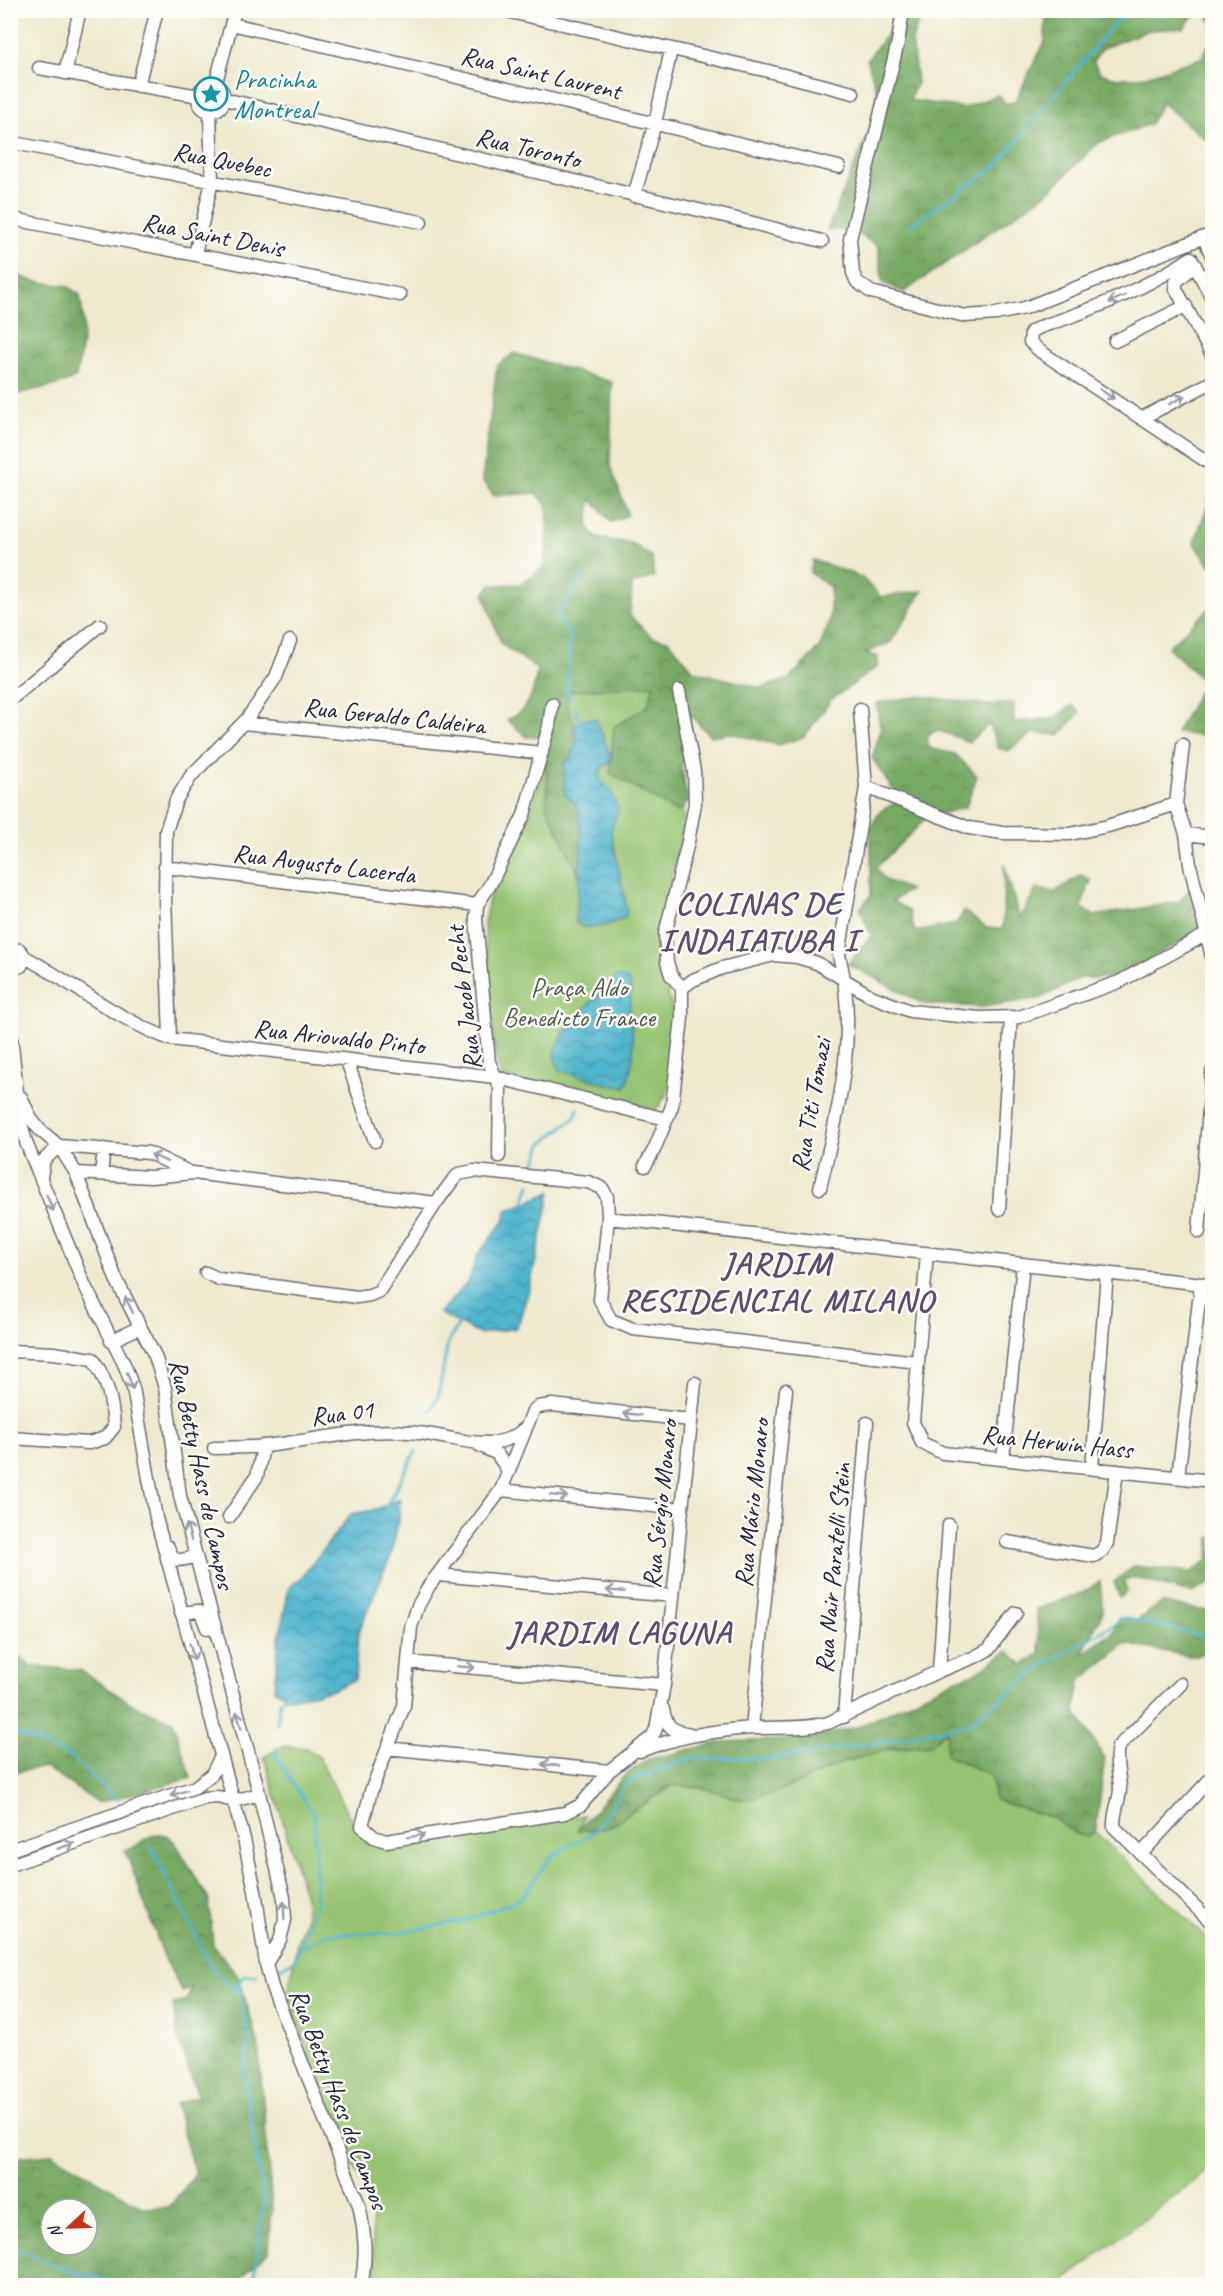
<svg xmlns="http://www.w3.org/2000/svg" width="1223" height="2296" font-family="Caveat,sans-serif">
	<style>
		.green { fill: #96c371; stroke: #5c7256; stroke-width: 1.5 }
		.forest { fill: url(#forest-crowns); stroke: #4d664f; stroke-width: 1.5; fill-rule: evenodd }
		.water { fill: url(#water-waves); stroke: #386c84; stroke-width: 1.5 }
		.lines { fill: none; stroke-linecap: round; stroke-linejoin: round }
		.stream { stroke: #4eb5cc; stroke-width: 3 }
		.minor-casing { stroke: #69686f; stroke-width: 15 }
		.minor { stroke: #fff; stroke-width: 12 }
		.oneway { stroke: #9c9ca7 }
		.labels { text-anchor: middle; dominant-baseline: central; stroke-width: 5; stroke-linejoin: round; paint-order: stroke }
		.street-label { font-size: 26px; fill: #22223b; stroke: #fdfcf7 }
		.culture-label { font-size: 26px; fill: #0d838f; stroke: #fdfcf7; text-anchor: start }
		.park-label { font-size: 26px; fill: #4b5a4e; stroke: #fdfcf7 }
		.district-label { font-size: 32px; font-weight: bold; letter-spacing: 1.5px; fill: #5b4d6b; stroke: #fdfcf7 }
	</style>
	<defs>
		<pattern id="forest-crowns" width="20" height="18" patternUnits="userSpaceOnUse" patternTransform="scale(1.5)"><rect width="20" height="18" fill="#78a963"/><path d="M2 6a3 3 0 1 1 6 0M12 15a3 3 0 1 1 6 0" fill="none" stroke="#628953"/></pattern>
		<pattern id="water-waves" width="16" height="10" patternUnits="userSpaceOnUse" patternTransform="scale(1.5)"><rect width="16" height="10" fill="#4eb5cc"/><path d="M0 5q4-4 8 0t8 0" fill="none" stroke="#4093a7"/></pattern>
	</defs>
	<rect width="100%" height="100%" fill="#fdfcf7"/>
	<filter id="ink" filterUnits="userSpaceOnUse"><feTurbulence type="fractalNoise" baseFrequency=".0167" numOctaves="2"/><feDisplacementMap in="SourceGraphic" scale="12" xChannelSelector="R" yChannelSelector="G"/><feConvolveMatrix kernelMatrix="1 2 1 2 8 2 1 2 1" color-interpolation-filters="sRGB"/></filter>
	<filter id="wash" filterUnits="userSpaceOnUse"><feTurbulence type="fractalNoise" baseFrequency=".008" numOctaves="4" result="noise"/><feDisplacementMap in="SourceGraphic" scale="24" xChannelSelector="R" yChannelSelector="G"/><feGaussianBlur stdDeviation="1.35" result="paint"/><feColorMatrix in="noise" values="0 0 0 0 0 0 0 0 0 0 0 0 0 0 0 0 0 1.4 0 .05"/><feComposite in="paint" operator="in"/></filter>
	<g filter="url(#wash)">
		<rect width="100%" height="100%" fill="#eee9cf"/>
		<path class="green" d="M663,669L684,776L683,830L660,922L661,966L673,1013L672,1061L667,1094L656,1110L501,1077L495,1054L484,923L490,895L514,854L533,806L558,701L579,688Z
			M947,1730L946,1755L991,1775L995,1800L1053,1818L1076,1834L1088,1837L1094,1831L1212,1943V2168L1058,2285H370L375,2271L372,2218L368,2200L329,2103L314,2072L288,1995L297,1943L306,1917L305,1897L264,1757L283,1746L306,1748L319,1757L345,1809L366,1842L385,1848L584,1815L578,1831L607,1828L673,1785L708,1789L743,1800L778,1792L844,1762L890,1749L930,1745Z"/>
		<path class="forest" d="M893,11H923L912,40L917,83L909,100L964,108L998,95L1006,104L1015,101L1045,41L1046,11H1212V22L1207,13L1192,17L1184,28L1149,30L1103,48L1093,61L1100,73L1117,78H1132L1146,76L1201,58L1207,46L1212,51V145L1162,103L1150,124L1098,143L1048,192L904,292L883,283L878,247L854,230H827L873,122L877,91L867,60L888,33Z
			M11,273L33,281L67,286L80,295C86,331 83,342 76,377C56,389 32,388 11,396Z
			M514,353L612,382L610,465L628,515L611,522L591,499L588,527L596,538L631,543L652,557L654,577L632,584L630,616L652,637L668,640L694,671L761,688L789,679L820,647L830,619V587L810,573L813,560L861,577L881,597L923,591L891,642L866,653L878,657L877,667L831,700L804,737L778,745L730,733L710,736L689,713L691,747L679,768L689,801L677,812L610,773L614,727L648,706L654,685L569,691L566,704L586,751L589,824L583,883L547,807L546,736L527,737L507,720C529,711 535,691 537,669L501,644L484,594L490,585L520,584L545,566L548,507L537,493L494,496L482,480L497,366Z
			M1209,502L1212,504V568L1194,543Z
			M1212,606V737L1176,733L1204,682L1168,647Z
			M921,696L987,705L1014,703V722L1055,718L1072,705L1080,712L1060,735L1033,733L1008,751L998,748L989,724L969,742L937,730L927,736L929,748L955,754L977,776L966,807L926,818L876,868L885,880L910,890L892,901L909,911L915,932L956,924L964,911L987,928L1003,929L1004,864L1020,919L1036,889L1055,892L1081,875L1091,880L1081,907L1094,916L1179,902L1191,887L1207,904L1202,930L1115,978H1080L1041,998L982,1007L924,1004L848,964L871,936L860,909L871,895V827L880,811L900,801L872,758L881,730L876,703Z
			M1212,1537V1582L1191,1593L1135,1578L1124,1581L1127,1591L1120,1598L1114,1582L1134,1566L1192,1572L1209,1559L1210,1538Z
			M1100,1581L1103,1612L1082,1654L1113,1632L1119,1618L1137,1620L1162,1603L1212,1612V1652L1189,1656L1125,1644L1080,1681L1075,1711L1105,1758L1096,1829L1088,1837L1076,1834L1053,1818L995,1800L991,1775L946,1755L947,1730L930,1745L890,1749L844,1762L778,1792L743,1800L708,1789L673,1785L607,1828L577,1831L626,1774L649,1759L721,1742L810,1739L860,1726L956,1679L974,1674L1008,1651L1023,1665L1040,1653L1036,1609L1084,1592Z
			M10,1649L32,1666L80,1670L135,1706L173,1721L191,1778L98,1803L45,1767L11,1773Z
			M159,1834L167,1835L176,1844L209,1900L213,1945L238,1976L258,2042L272,2207L269,2252L233,2285H11V2157L53,2154L144,2208L169,2207L195,2175L175,2104L198,2096L177,2036L173,2004L186,2001L192,1988L182,1992L165,1959L125,1850C139,1849 140,1837 159,1834ZM51,2209H87V2245H51Z"/>
		<path class="water" d="M587,719H596L611,758L608,764L602,767L599,780L612,792L618,809L611,831L627,910L625,917C610,925 593,932 576,924L575,919C578,895 587,824 575,804C573,800 568,797 565,794L564,764C576,752 580,744 573,728L579,721Z
			M616,977L627,979C634,988 629,1000 630,1011C633,1039 637,1060 625,1087L614,1086L560,1070C558,1066 555,1061 555,1057C555,1031 599,996 616,977Z
			M551,1192L530,1286L517,1328L479,1334L439,1313L468,1282L478,1254L504,1221L506,1211Z
			M400,1499L399,1519L391,1555L358,1633L355,1679L332,1690L291,1698L274,1690L279,1639L289,1587L301,1578L351,1514L374,1510Z"/>
		<g class="lines">
			<path class="stream" d="M910,226L996,166L1118,19L1142,10
				M571,701L567,689L570,635L557,616L583,574
				M575,710L581,725
				M534,1169L542,1144L575,1117L578,1109
				M523,1205L530,1184
				M430,1411L438,1397L448,1342L460,1322
				M386,1507L416,1451
				M277,1724L280,1701L288,1693
				M10,1731L70,1756L118,1800
				M151,1846L212,1969L238,1993
				M299,1949L327,1934L399,1933L468,1920L520,1899L553,1855L596,1831L627,1782L690,1758L771,1759L871,1744L969,1724L1039,1668L1125,1618L1212,1638
				M276,1970L295,1960L316,1902L314,1815L276,1757V1748
				M10,2246L67,2271L133,2286
				M253,2286L264,2202L244,2077L249,2040L242,2001L238,1993L240,1980L245,1975L257,1976"/>
		</g>
	</g>
	<g filter="url(#ink)">
		<g class="lines">
			<g class="minor-casing">
				<path id="minor" d="M502,10L764,70L853,93
					M903,10L898,42L850,239L853,273L857,282L871,292L965,316L996,314L1025,308L1212,234
					M232,24L839,167
					M39,68L199,96
					M65,73L80,10
					M198 98a13 13 0 1 1 26 0a13 13 0 1 1-26 0Z
					M138,86L157,10
					M215,86L235,10
					M224,99L733,218L822,241
					M14,143L421,222
					M634,196L655,123L671,50
					M18,220L400,295
					M1204,238L1212,256
					M195,254L212,181L210,111
					M1191,258C1145,289 1093,310 1040,327L1031,332L1030,342L1041,352L1212,465
					M1191,258L1212,298
					M1195,265L1176,282V289L1212,355
					M1115,341L1186,306
					M1142,418L1212,382
					M10,700L100,625
					M243,723L542,753
					M1183,745L1176,804L1186,834L1190,865L1212,957
					M866,787L969,828L1003,833L1070,834L1108,826L1176,804
					M1186,834L1212,837
					M165,867L477,905
					M10,949L20,950L25,957L21,966L15,968L10,967
					M25,957C74,984 117,1019 170,1039L495,1077L666,1119
					M682,988L693,980L722,968L774,955L797,957L817,963L871,996L910,1011L979,1018L1019,1017L1119,982L1207,934
					M10,1027L20,1120L27,1145L84,1284L125,1366L133,1388L156,1518L244,1839L255,1891L266,1964L272,1987L359,2205C365,2233 367,2257 361,2286
					M170,1039L165,897L166,831L176,800L191,776L247,719L276,677L290,641
					M347,1061L375,1141
					M21,1097L31,1119L40,1130L59,1146L76,1173L116,1279L155,1356L165,1388L180,1496L257,1785L284,1898L285,1920L280,1940L266,1964
					M499,1156L500,1087L489,1062L476,919L477,905L491,883L524,815L549,726L552,704
					M645,1166L654,1150L672,1106L682,1018V988L671,975L667,962L665,934L688,842L695,803L694,771L679,691
					M76,1173L151,1177L193,1173L436,1203
					M101,1174L104,1149
					M41,1177L44,1160L59,1146L149,1153L191,1173
					M820,1188C838,1111 859,1033 839,955L866,787L860,709
					M999,1209L1011,1017
					M608,1218L1212,1285
					M1199,1232L1212,1072
					M927,1253L913,1422L922,1443L943,1453L1212,1481
					M206,1273L219,1279L357,1297L370,1295L379,1291L436,1203L453,1180L459,1174L474,1171L588,1182L602,1188L607,1197L608,1218L600,1300L611,1320L633,1329L918,1362
					M111,1341L140,1327
					M10,1351L54,1353L93,1359C108,1382 112,1400 114,1427L105,1438L89,1443L10,1438
					M690,1420L552,1405L538,1407L533,1411L501,1490L429,1586L418,1606L411,1627L404,1706L371,1791L362,1826L374,1837L386,1841L565,1813L581,1805L609,1771L652,1737L656,1729L664,1685L695,1383
					M479,1445L497,1454L509,1472
					M214,1448C231,1447 248,1448 264,1446C323,1440 372,1424 432,1435C463,1440 498,1453 524,1429
					M1003,1459L1023,1264
					M1092,1468L1107,1273
					M1178,1477L1201,1284
					M501,1490L682,1509
					M229,1517L257,1476L263,1447
					M1007,1542L1094,1556L1102,1551L1107,1543L1117,1471
					M168,1547C174,1565 179,1560 195,1557
					M438,1575L673,1596
					M181,1613L198,1611L202,1615L207,1628
					M408,1662L664,1685
					M939,1671L949,1525
					M1181,1684L1118,1747C1114,1762 1120,1775 1120,1790C1119,1802 1113,1814 1114,1827L1212,1923
					M663,1709C666,1728 673,1731 690,1734
					M844,1717L867,1423
					M752,1728L786,1390
					M387,1748L609,1771
					M640,1751C675,1737 716,1730 754,1728C779,1727 804,1729 828,1723L939,1671L975,1657L989,1649L1016,1613
					M10,1850L195,1787L212,1774L221,1756
					M1141,1854L1212,1777
					M10,1865L205,1798L218,1797L234,1801L259,1794"/>
			</g>
			<use href="#minor" class="minor"/>
		</g>
		<defs><path id="oneway-shaft" d="M-6 0H5M1.5-3L5.5 0L1.5 3" fill="none" stroke-width="1.6" stroke-linecap="round" stroke-linejoin="round" transform="scale(1.5)"/></defs>
		<g class="oneway">
			<use href="#oneway-shaft" transform="translate(1117 299) rotate(157)"/>
			<use href="#oneway-shaft" transform="translate(1107 394) rotate(34)"/>
			<use href="#oneway-shaft" transform="translate(1177 400) rotate(-27)"/>
			<use href="#oneway-shaft" transform="translate(159 1158) rotate(-155)"/>
			<use href="#oneway-shaft" transform="translate(50 1203) rotate(67)"/>
			<use href="#oneway-shaft" transform="translate(129 1305) rotate(-117)"/>
			<use href="#oneway-shaft" transform="translate(130 1381) rotate(71)"/>
			<use href="#oneway-shaft" transform="translate(632 1414) rotate(-174)"/>
			<use href="#oneway-shaft" transform="translate(559 1496) rotate(6)"/>
			<use href="#oneway-shaft" transform="translate(189 1532) rotate(-105)"/>
			<use href="#oneway-shaft" transform="translate(615 1591) rotate(-175)"/>
			<use href="#oneway-shaft" transform="translate(192 1652) rotate(74)"/>
			<use href="#oneway-shaft" transform="translate(466 1667) rotate(5)"/>
			<use href="#oneway-shaft" transform="translate(239 1720) rotate(-106)"/>
			<use href="#oneway-shaft" transform="translate(550 1765) rotate(-174)"/>
			<use href="#oneway-shaft" transform="translate(179 1793) rotate(161)"/>
			<use href="#oneway-shaft" transform="translate(416 1836) rotate(-9)"/>
			<use href="#oneway-shaft" transform="translate(66 1846) rotate(-19)"/>
			<use href="#oneway-shaft" transform="translate(284 1910) rotate(-92)"/>
		</g>
	</g>
	<defs>
		<g id="sight-ring" transform="scale(1.725)"><circle r="9.5" fill="#fdfcf7" stroke="#0f9aa8" stroke-width="1.5"/><path d="M0-6L1.8-2.2L6-1.7L2.9 1.2L3.7 5.4L0 3.3L-3.7 5.4L-2.9 1.2L-6-1.7L-1.8-2.2Z" fill="#0f9aa8"/></g>
	</defs>
	<g fill-rule="evenodd">
		<use href="#sight-ring" x="211" y="94"/>
	</g>
	<g class="labels">
		<g class="street-label">
			<text transform="translate(541 73) rotate(13)">Rua Saint Laurent</text>
			<text transform="translate(528 148) rotate(13)">Rua Toronto</text>
			<text transform="translate(222 160) rotate(11)">Rua Quebec</text>
			<text transform="translate(213 235) rotate(11)">Rua Saint Denis</text>
			<text transform="translate(394 716) rotate(6)">Rua Geraldo Caldeira</text>
			<text transform="translate(324 864) rotate(7)">Rua Augusto Lacerda</text>
			<text transform="translate(464 998) rotate(-97)">Rua Jacob Pecht</text>
			<text transform="translate(339 1037) rotate(6)">Rua Ariovaldo Pinto</text>
			<text transform="translate(811 1105) rotate(-80)">Rua Titi Tomazi</text>
			<text transform="translate(342 1413) rotate(-7)">Rua 01</text>
			<text transform="translate(1057 1442) rotate(6)">Rua Herwin Hass</text>
			<text transform="translate(202 1474) rotate(78)">Rua Betty Hass de Campos</text>
			<text transform="translate(752 1503) rotate(-84)">Rua Mário Monaro</text>
			<text transform="translate(660 1504) rotate(-84)">Rua Sérgio Monaro</text>
			<text transform="translate(833 1568) rotate(-85)">Rua Nair Paratelli Stein</text>
			<text transform="translate(339 2099) rotate(69)">Rua Betty Hass de Campos</text>
		</g>
		<g class="culture-label">
			<text x="234" y="79">Pracinha<tspan x="234" dy="30">Montreal</tspan></text>
		</g>
		<g class="park-label">
			<text x="579" y="987">Praça Aldo<tspan x="579" dy="30">Benedicto France</tspan></text>
		</g>
		<g class="district-label">
			<text x="759" y="903">COLINAS DE<tspan x="759" dy="37">INDAIATUBA I</tspan></text>
			<text x="777" y="1263">JARDIM<tspan x="777" dy="37">RESIDENCIAL MILANO</tspan></text>
			<text x="620" y="1632">JARDIM LAGUNA</text>
		</g>
	</g>
	<rect width="1223" height="2296" fill="none" stroke="#fdfcf7" stroke-width="36"/>
	<g transform="translate(69 2227) rotate(248)"><circle r="28" fill="#fdfcf7" stroke="#a5a5ac" stroke-width="1.5"/>
	<path d="M0-4.5L10 22L0 15L-10 22Z" fill="#c8321e"/>
	<text y="-9" font-size="16" font-weight="bold" text-anchor="middle" fill="#22223b">N</text>
	</g>
</svg>
